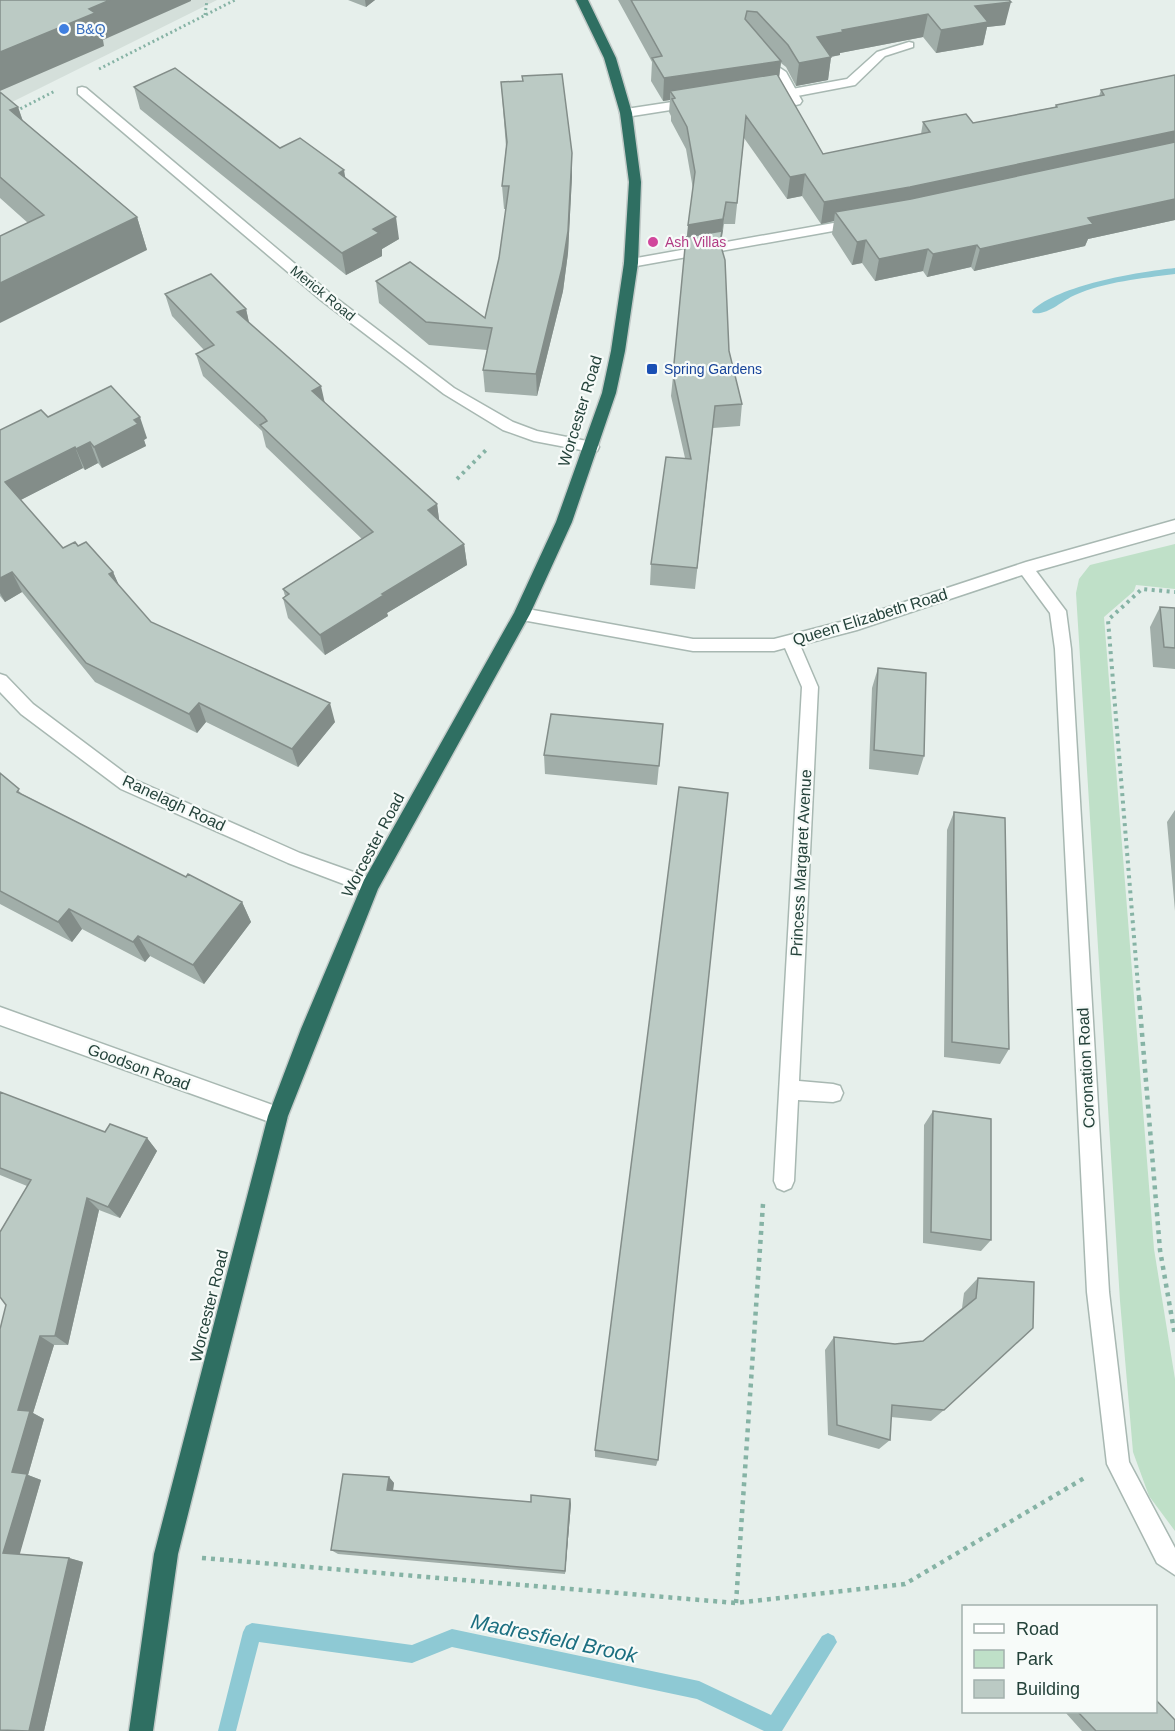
<svg xmlns="http://www.w3.org/2000/svg" width="1175" height="1731" font-family="Helvetica,sans-serif">
	<style>
		.built { fill: #d4dfda }
		.green { fill: #bfe0c8 }
		.lines { fill: none; stroke-linecap: round; stroke-linejoin: round }
		.stream { fill: #8ec9d4; fill-rule: evenodd }
		.lane-casing { stroke: #a8b8b2; stroke-width: 3 }
		.street-casing { stroke: #a8b8b2; stroke-width: 3 }
		.highway-casing { stroke: #c2cac8; stroke-width: 3 }
		.path-far2 { stroke: #86b3a5; stroke-width: 3; stroke-dasharray: 2 3; stroke-linecap: butt }
		.path-far1 { stroke: #86b3a5; stroke-width: 4; stroke-dasharray: 3 4.5; stroke-linecap: butt }
		.path { stroke: #86b3a5; stroke-width: 4.5; stroke-dasharray: 4 5; stroke-linecap: butt }
		.lane { fill: #fff; fill-rule: evenodd }
		.street { fill: #fff; fill-rule: evenodd }
		.highway { fill: #2f6f62; fill-rule: evenodd }
		.wall { fill: #a1aea9 }
		.shaded-wall { fill: #838d89 }
		.building { fill: #bbcac4; stroke: #838d89; stroke-width: 1.5 }
		.shop-dot { fill: #3f7fe0; stroke: #f7fbf9; stroke-width: 2 }
		.hotel-dot { fill: #d1479c; stroke: #f7fbf9; stroke-width: 2 }
		.transit-dot { fill: #1a4fb4; stroke: #f7fbf9; stroke-width: 2 }
		.labels { text-anchor: middle; dominant-baseline: central; stroke-width: 4.5; stroke-linejoin: round; paint-order: stroke }
		.far-shop-label { font-size: 14px; fill: #366cbe; stroke: #f7fbf9; text-anchor: start }
		.far-hotel-label { font-size: 14px; fill: #b23c85; stroke: #f7fbf9; text-anchor: start }
		.far-street-label { font-size: 14px; fill: #24423a; stroke: #f7fbf9 }
		.far-transit-label { font-size: 14px; fill: #164399; stroke: #f7fbf9; text-anchor: start }
		.street-label { font-size: 16px; fill: #24423a; stroke: #f7fbf9 }
		.near-water-label { font-size: 21px; font-style: italic; fill: #1c6f80; stroke: #f7fbf9 }
	</style>
	<rect width="100%" height="100%" fill="#e6efeb"/>
	<path class="built" d="M0,0H217L0,108Z"/>
	<path class="green" d="M1175,544V589L1136,585L1134,591L1104,617L1154,1249L1175,1379V1531L1149,1496L1133,1452L1120,1301L1076,593L1079,579L1090,565Z"/>
	<g class="lines">
		<path class="stream" d="M1175,268V274C1143,278 1104,282 1075,295C1063,300 1047,316 1033,313L1032,311C1058,285 1138,272 1175,268Z
			M252,1623L412,1645L452,1629L699,1681L771,1715L822,1636L828,1633L834,1636L837,1642L782,1731H764L697,1699L452,1647L412,1663L259,1642L236,1731H218L243,1632L246,1626Z"/>
		<g class="lane-casing">
			<path id="lane" d="M909,42L913,43V47L885,56L855,85L792,97L786,93L792,89L847,79L877,52Z"/>
		</g>
		<g class="street-casing">
			<path id="street" d="M780,68L786,72L802,101L800,104L796,105L790,101L774,72Z
				M82,87L86,88L332,295L454,388L513,422L537,431L597,443L599,447L597,451L592,452L534,441L503,430L444,394L322,301L78,94V88Z
				M692,99L698,103L696,106L626,117L620,113L626,109Z
				M856,219L861,220L862,223L861,226L631,267L624,263L631,259Z
				M1175,520V532L1036,571L1066,611L1071,649L1109,1292L1129,1462L1175,1548V1575L1157,1563L1107,1464L1087,1292L1055,649L1050,613L1022,575L857,630L800,645L818,687L799,1081L833,1084L840,1086L843,1093L840,1100L833,1102L798,1100L794,1181L791,1188L784,1191L777,1188L774,1181L802,687L785,648L774,651H693L522,620L516,618L514,614L516,610L522,608L693,639H774L856,618L1026,562Z
				M0,674L6,676L33,704L133,779L300,853L376,880L379,886L376,892L370,894L288,863L121,789L21,714L0,692Z
				M0,1007L278,1107L285,1109L288,1116L285,1123L278,1125L0,1025Z"/>
		</g>
		<g class="highway-casing">
			<path id="highway" d="M576,0H588L616,58L632,113L641,182L638,263L625,351L616,393L572,522L530,614L378,889L288,1116L178,1554L153,1731H129L154,1554L268,1116L301,1029L364,880L514,613L556,522L602,393L611,351L624,263L629,182L620,113L604,58Z"/>
		</g>
		<path class="path-far2" d="M205,15L207,0
			M99,69L235,0
			M16,111L55,91"/>
		<path class="path-far1" d="M457,479L487,449
			M1139,998L1108,620L1142,589L1175,592"/>
		<path class="path" d="M1139,997L1160,1250L1175,1336
			M202,1558L736,1603L905,1584L1086,1477
			M736,1603L763,1204"/>
		<use href="#lane" class="lane"/>
		<use href="#street" class="street"/>
		<use href="#highway" class="highway"/>
	</g>
	<path class="wall" d="M348,0H375L366,7Z
		M618,0H1009L1005,25L987,27L983,45L936,53L923,37L840,53V55L831,57L828,80L796,86L786,67L781,63L779,79L823,154L921,134L923,122L973,123L1055,107L1056,105L1099,96L1101,90L1175,75V220L1088,239L1085,246L974,271L971,267L927,277L923,271L875,281L862,263L852,265L832,234L834,221L821,224L802,196L787,199L744,138L735,224H724L721,244L729,351L742,404L740,426L713,428L695,589L650,585L651,564L685,458L671,396L687,237L693,189L686,149L671,121V116L669,112L670,100L663,101L651,81L652,62Z
		M501,82L572,176L568,253L563,291L537,396L485,392L483,370L487,350L429,345L379,303L376,281L485,318L499,258L506,209H504L502,186L506,147Z
		M134,87L345,178L399,239L382,249V256L346,275L140,109Z
		M0,92L18,107L23,121L137,217L147,250L28,223L0,198Z
		M165,294L246,309L249,323L325,403L437,504L439,520L464,544L467,565L387,613L388,616L325,655L288,618L283,598L285,596L283,589L362,539L266,447L262,431L203,376L196,354L204,350L172,316Z
		M48,417L147,438L144,440L146,446L102,468L98,463L85,470L83,468L20,500L63,548L78,546L113,572L119,586L151,622L335,722L298,767L206,722L197,733L95,682L22,592L5,602L0,596V430Z
		M1160,607L1175,608V669L1153,667L1150,627Z
		M878,668L924,756L918,775L869,769L872,688Z
		M663,724L657,785L545,774L544,755Z
		M0,773L22,794L186,877L242,902L251,922L204,984L150,956L145,962L82,929L72,942L0,904Z
		M1175,810V911L1167,822Z
		M954,812L1009,1049L1000,1064L944,1057L947,830Z
		M0,1092L105,1132L147,1138L157,1151L120,1218L99,1210L68,1345H54L33,1413L44,1419L28,1475L41,1480L19,1554L69,1558L83,1562L44,1731H0L6,1305L27,1186L0,1175Z
		M933,1111L991,1240L981,1251L923,1243L924,1125Z
		M978,1278L1034,1282L944,1410L931,1421L891,1417L890,1440L879,1449L828,1435L825,1350L834,1337L895,1344L923,1341L962,1308L964,1293Z
		M595,1450L658,1460L656,1466L595,1457Z
		M389,1477L394,1483L393,1491L531,1502L570,1499L571,1504L565,1574L338,1554L331,1550Z
		M1065,1712H1155L1175,1731H1082Z"/>
	<path class="shaded-wall" d="M110,0H191V1L103,40L104,46L0,91V52L89,9Z
		M365,0H375L366,7Z
		M1011,2L1005,25L987,27L983,45L936,53L941,30L975,6Z
		M928,14L923,37L840,53V55L814,60L817,37L842,30Z
		M831,57L828,80L796,86L799,63Z
		M781,61L778,84L670,91V100L663,101L664,78Z
		M18,107L29,140L10,110Z
		M1175,131V148L906,209L835,212L834,221L821,224L824,202Z
		M572,153V176L568,253L563,291L537,396L536,374Z
		M344,170L348,193L339,173Z
		M805,174L802,196L787,199L790,177Z
		M1175,199V220L1088,239L1085,246L974,271L980,249L1088,218Z
		M726,202L721,241L686,247L688,225Z
		M137,217L147,250L0,323V283Z
		M396,217L399,239L382,249V256L346,275L342,253L373,229Z
		M866,240L862,263L852,265L857,242Z
		M977,245L971,267L927,277L933,254Z
		M928,249L923,271L875,281L879,259Z
		M246,309L251,331L237,312Z
		M321,386L326,408L312,391Z
		M140,417L147,438L144,440L146,446L102,468L94,447L134,420Z
		M90,442L98,463L85,470L76,449Z
		M75,447L83,468L15,503L5,482Z
		M437,504L440,526L428,510Z
		M464,544L467,565L387,613L388,616L325,655L320,635L382,594Z
		M12,572L22,592L5,602L0,593V578Z
		M113,572L122,592L109,574Z
		M199,703L206,722L197,733L189,714Z
		M330,703L335,722L298,767L292,749Z
		M242,902L251,922L204,984L193,965Z
		M69,909L82,929L72,942L58,922Z
		M138,936L150,956L145,962L133,942Z
		M147,1138L157,1151L120,1218L108,1207Z
		M87,1198L99,1210L68,1345L55,1336Z
		M40,1336L54,1345L33,1413L44,1419L28,1475L41,1480L19,1557L3,1553L18,1410Z
		M389,1477L394,1483L392,1496L387,1490Z
		M570,1499L571,1504L565,1574V1571Z
		M69,1558L83,1562L44,1731H29Z"/>
	<path class="building" d="M0,0H110L89,9L95,13L0,52Z
		M631,0H1009L1011,2L975,6L988,22L941,30L928,14L842,30L843,32L817,37L831,57L799,63L788,45L757,12L747,11L745,19L781,61L664,78L652,58L662,56Z
		M175,68L280,148L300,138L344,170L339,173L396,217L373,229L379,233L342,253L134,87Z
		M562,74L572,153L568,231L562,268L536,374L483,370L492,328L426,322L376,281L410,262L485,318L499,258L509,186H502L507,142L501,82L523,81L522,76Z
		M777,74L823,154L930,132L923,122L966,114L973,123L1057,107L1056,105L1104,95L1101,90L1175,75V131L910,187L824,202L805,174L790,177L746,116L737,203L726,202L723,219L688,225L695,172L687,127L672,99L675,98L670,91Z
		M0,92L18,107L10,110L137,217L0,283V236L44,215L0,177Z
		M1175,142V199L1088,218L1093,224L980,249L977,245L933,254L928,249L879,259L866,240L857,242L835,212L911,199Z
		M722,231L720,243L725,260L729,351L742,404L715,406L697,568L651,564L666,457L691,459L673,374L686,237Z
		M211,274L246,309L237,312L321,386L312,391L437,504L428,510L464,544L382,594L384,595L320,635L283,598L289,594L283,589L373,532L260,425L267,421L264,417L196,354L214,345L165,294Z
		M111,386L140,417L134,420L138,424L94,447L90,442L76,449L75,447L5,482L63,548L75,542L78,546L86,542L113,572L109,574L151,622L330,703L292,749L199,703L189,714L86,663L12,572L0,578V430L41,410L48,417Z
		M1160,607L1175,608V648L1164,647Z
		M878,668L926,673L924,756L874,750Z
		M551,714L663,724L659,766L544,755Z
		M0,773L19,789L17,792L186,877L188,874L242,902L193,965L138,936L133,942L69,909L58,922L0,891Z
		M679,787L728,793L658,1460L595,1450Z
		M954,812L1005,818L1009,1049L952,1042Z
		M0,1092L105,1132L110,1124L147,1138L108,1207L87,1198L55,1336H40L18,1410L30,1411L12,1472L27,1474L3,1553L69,1558L29,1731L0,1730V1329L6,1305L0,1297V1232L31,1180L0,1168Z
		M933,1111L991,1119V1240L931,1232Z
		M978,1278L1034,1282L1033,1328L944,1410L892,1405L890,1440L837,1425L834,1337L895,1344L923,1341L976,1298Z
		M343,1474L389,1477L387,1490L531,1502V1495L570,1499L565,1571L331,1550Z
		M1155,1699L1175,1720V1731H1096L1078,1712H1155Z"/>
	<circle class="shop-dot" cx="64" cy="29" r="6"/>
	<circle class="hotel-dot" cx="653" cy="242" r="6"/>
	<rect class="transit-dot" x="646" y="363" width="12" height="12" rx="3"/>
	<g class="labels">
		<g class="far-shop-label">
			<text x="76" y="29">B&amp;Q</text>
		</g>
		<g class="far-hotel-label">
			<text x="665" y="242">Ash Villas</text>
		</g>
		<g class="far-street-label">
			<text transform="translate(323 293) rotate(39)">Merick Road</text>
		</g>
		<g class="far-transit-label">
			<text x="664" y="369">Spring Gardens</text>
		</g>
		<g class="street-label">
			<text transform="translate(580 411) rotate(-73)">Worcester Road</text>
			<text transform="translate(870 617) rotate(-17)">Queen Elizabeth Road</text>
			<text transform="translate(174 803) rotate(25)">Ranelagh Road</text>
			<text transform="translate(373 845) rotate(-62)">Worcester Road</text>
			<text transform="translate(801 863) rotate(-87)">Princess Margaret Avenue</text>
			<text transform="translate(139 1067) rotate(20)">Goodson Road</text>
			<text transform="translate(1086 1068) rotate(-93)">Coronation Road</text>
			<text transform="translate(209 1306) rotate(-76)">Worcester Road</text>
		</g>
		<g class="near-water-label">
			<text transform="translate(554 1638) rotate(12)">Madresfield Brook</text>
		</g>
	</g>
	<rect x="962" y="1605" width="195" height="108" fill="#f7fbf9" stroke="#a3b1ad" stroke-width="1.5"/>
	<rect x="974" y="1624" width="30" height="9" fill="#ffffff" stroke="#a3b1ad" stroke-width="1.5"/>
	<text x="1016" y="1635" font-size="18" fill="#24423a">Road</text>
	<rect x="974" y="1650" width="30" height="18" fill="#bfe0c8" stroke="#a3b1ad" stroke-width="1.5"/>
	<text x="1016" y="1665" font-size="18" fill="#24423a">Park</text>
	<rect x="974" y="1680" width="30" height="18" fill="#bbcac4" stroke="#a3b1ad" stroke-width="1.5"/>
	<text x="1016" y="1695" font-size="18" fill="#24423a">Building</text>
</svg>
